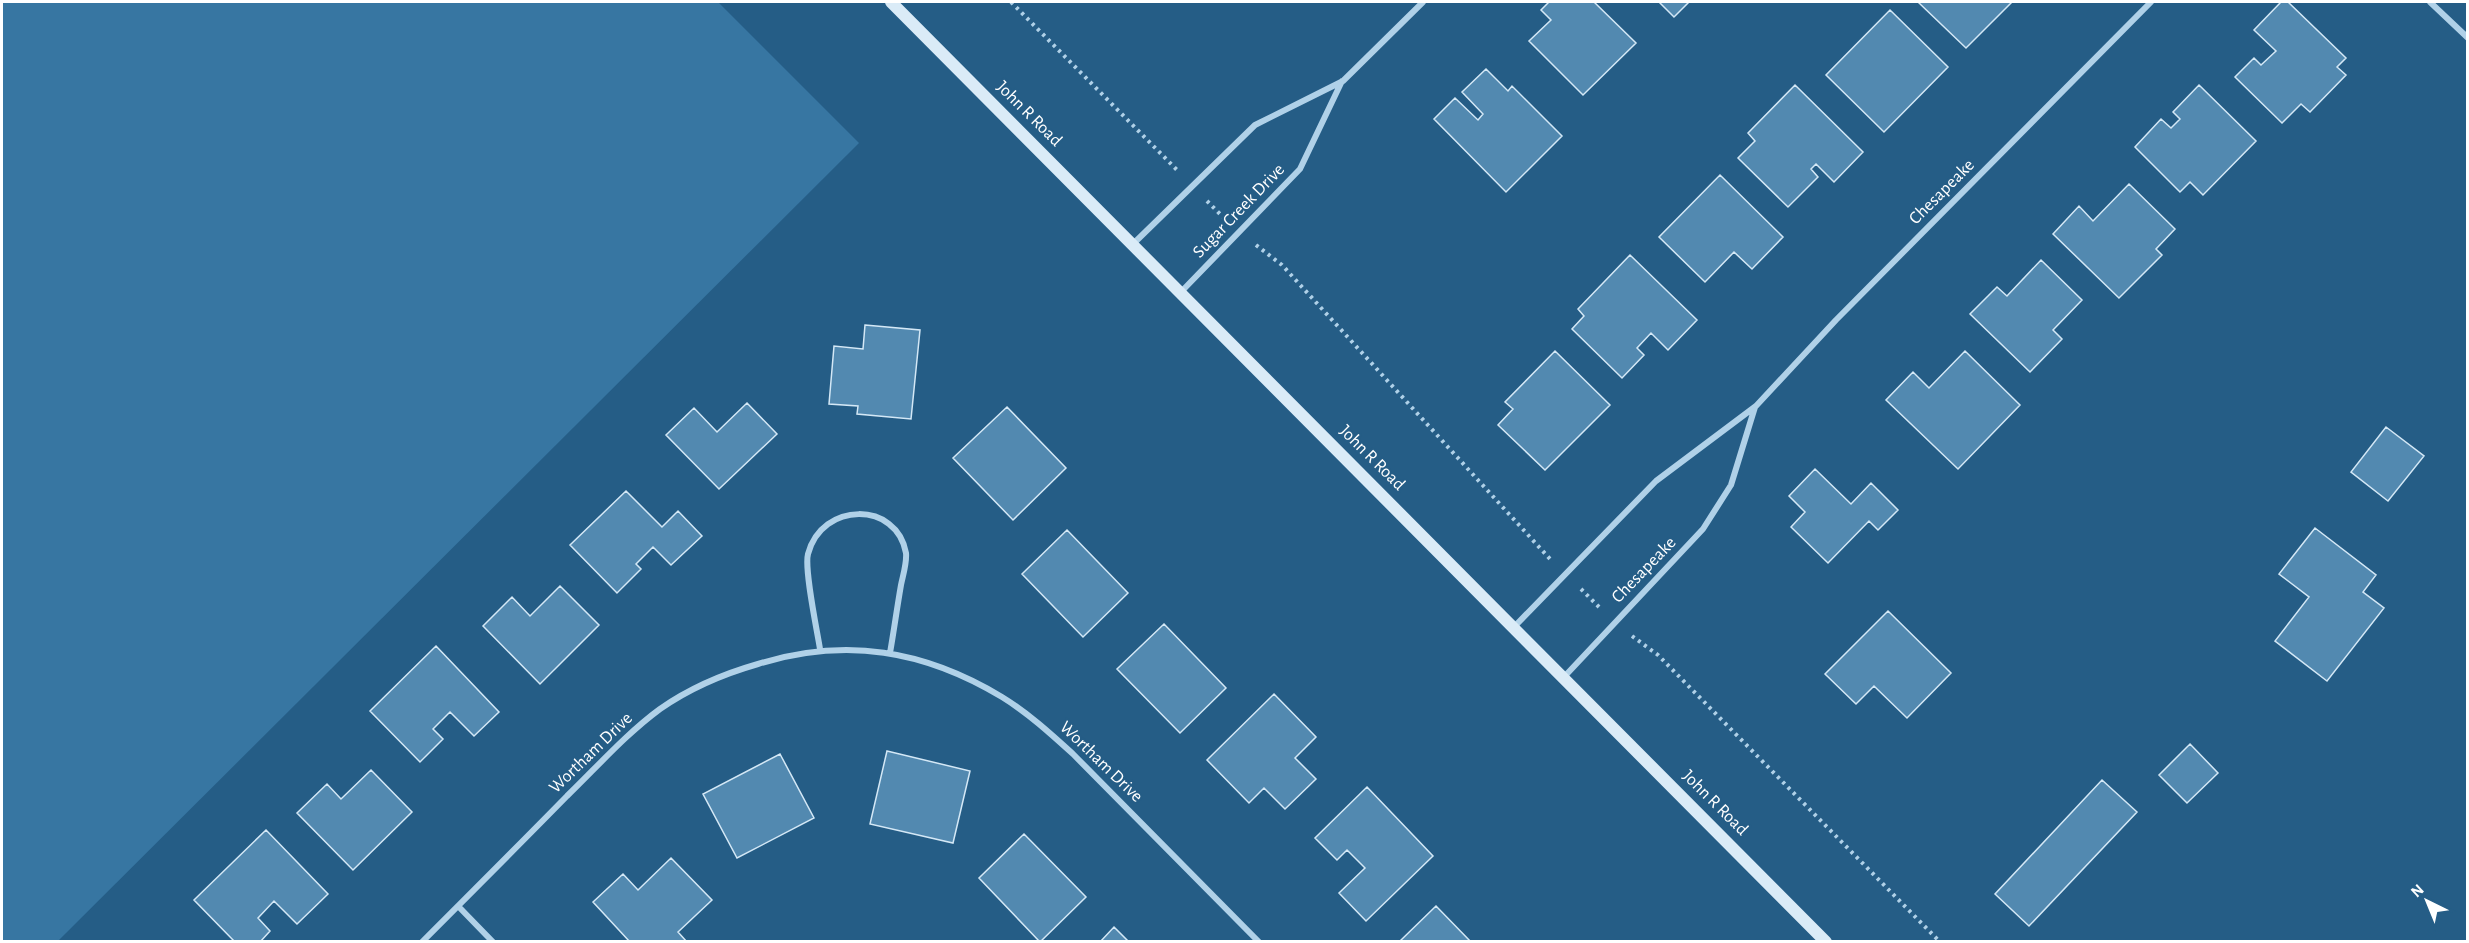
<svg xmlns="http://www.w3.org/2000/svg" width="2469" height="943" font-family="'Alegreya Sans',sans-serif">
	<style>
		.green { fill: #3776a2 }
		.building { fill: #5289b0; stroke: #d4e8f6; stroke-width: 1.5 }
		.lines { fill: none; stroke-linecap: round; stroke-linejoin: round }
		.path { stroke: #b0d1e8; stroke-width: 4; stroke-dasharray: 3 4.5; stroke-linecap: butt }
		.street { stroke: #b0d1e8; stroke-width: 6 }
		.secondary { stroke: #daebf7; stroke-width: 12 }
		.labels { text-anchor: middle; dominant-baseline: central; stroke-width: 4.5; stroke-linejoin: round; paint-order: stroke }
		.street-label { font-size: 18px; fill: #fff; stroke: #255d86 }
	</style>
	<rect width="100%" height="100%" fill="#255d86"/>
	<path class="green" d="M2,2H718L859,143L58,941H2Z"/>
	<path class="building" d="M1549,2H1594L1636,43L1583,95L1529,41L1551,20L1541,10Z
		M1659,2H1689L1674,17Z
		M1918,2H2012L1966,48Z
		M2281,2H2288L2346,58L2337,67L2346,75L2310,112L2301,104L2282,123L2235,77L2254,58L2261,65L2276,51L2254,30Z
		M1890,10L1948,67L1884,132L1826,75Z
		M1486,69L1508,91L1512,86L1562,136L1506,192L1434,119L1455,98L1478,120L1483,114L1462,92Z
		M1795,85L1863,152L1834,182L1816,164L1811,169L1818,177L1788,207L1738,158L1755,141L1748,133Z
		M2199,85L2256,141L2203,195L2190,182L2180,192L2135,147L2161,119L2171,128L2180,119L2173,112Z
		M1720,175L1783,237L1752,269L1734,252L1705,282L1659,237Z
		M2129,184L2175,229L2156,249L2162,255L2119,298L2053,234L2079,206L2093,221Z
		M1630,255L1697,320L1668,350L1651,333L1637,348L1644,355L1622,378L1572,329L1584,316L1578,309Z
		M2041,260L2082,300L2053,330L2062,339L2030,372L1970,314L1997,287L2007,296Z
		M865,325L920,330L911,419L857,414L858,406L829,404L834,346L863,349Z
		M1555,351L1610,405L1545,470L1498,425L1513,409L1505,402Z
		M1965,351L2020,405L1958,469L1886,400L1913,372L1929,388Z
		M747,403L777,434L719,489L666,435L694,408L717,432Z
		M1007,407L1066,468L1013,520L953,458Z
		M2386,427L2424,456L2388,501L2351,472Z
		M1815,469L1851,504L1871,483L1898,510L1878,530L1869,521L1828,563L1791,527L1805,512L1789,496Z
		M626,491L662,527L678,511L702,536L671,565L653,547L636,564L641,569L617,593L570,545Z
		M2315,528L2376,575L2363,592L2384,608L2327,681L2275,641L2309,597L2279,574Z
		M1067,530L1128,593L1083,637L1022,574Z
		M560,586L599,625L540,684L483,626L512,597L530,616Z
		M1888,611L1951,673L1907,718L1874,686L1856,704L1825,674Z
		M1164,624L1226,688L1180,733L1117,669Z
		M436,646L499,712L474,736L450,712L433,729L443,739L420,762L370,711Z
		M1274,694L1316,737L1295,758L1316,779L1285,809L1264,788L1249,803L1207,760Z
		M2190,744L2218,773L2187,803L2159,775Z
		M887,751L970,771L953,843L870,824Z
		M780,754L814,818L737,858L703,794Z
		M371,770L412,812L353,870L297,813L327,784L341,799Z
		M2102,780L2137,812L2029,926L1995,894Z
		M1367,787L1433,856L1366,921L1339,893L1365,868L1347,850L1337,860L1315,838Z
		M266,830L328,894L297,924L274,901L258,918L270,931L260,942H235L194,900Z
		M1024,834L1086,897L1040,942L979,878Z
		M671,858L712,900L678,932L687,942H630L593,902L623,874L638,890Z
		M1436,906L1471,942H1399Z
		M1114,927L1129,942H1100Z"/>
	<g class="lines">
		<path class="path" d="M1011,2L1179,172
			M1207,201L1223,217
			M1256,245L1282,265L1550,559
			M1581,589L1599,607
			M1632,636L1658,655L1940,942"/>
		<path class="street" d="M2430,2L2468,38
			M1133,244L1255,125L1343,81L1423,2
			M1181,292L1300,169L1342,81
			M1514,627L1656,481L1756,406L1836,320L2151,2
			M820,649C817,630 804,569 808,554C822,501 897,501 906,553C907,563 903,575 901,585C897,608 894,630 890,653
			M1564,677L1703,529L1731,485L1755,407
			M458,906L493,942
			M422,942C471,893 519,845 567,796C597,767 626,734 660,709C690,688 723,674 758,664C846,637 924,650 1002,697C1028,713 1051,734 1073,754L1259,942"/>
		<path class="secondary" d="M891,2L1826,942"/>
	</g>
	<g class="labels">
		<g class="street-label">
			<text transform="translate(1029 114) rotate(45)">John R Road</text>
			<text transform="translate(1942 192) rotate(-45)">Chesapeake</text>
			<text transform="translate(1239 211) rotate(-46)">Sugar Creek Drive</text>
			<text transform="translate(1372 458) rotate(45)">John R Road</text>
			<text transform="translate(1644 570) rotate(-46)">Chesapeake</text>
			<text transform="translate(591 753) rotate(-44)">Wortham Drive</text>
			<text transform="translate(1101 762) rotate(44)">Wortham Drive</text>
			<text transform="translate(1715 803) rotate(45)">John R Road</text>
		</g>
	</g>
	<rect width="2469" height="943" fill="none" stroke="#ffffff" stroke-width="6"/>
	<g transform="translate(2427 901) rotate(317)" stroke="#255d86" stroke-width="4.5" paint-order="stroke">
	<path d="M0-4.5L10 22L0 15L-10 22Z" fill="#ffffff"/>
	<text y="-9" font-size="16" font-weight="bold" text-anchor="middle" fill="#ffffff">N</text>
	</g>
</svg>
